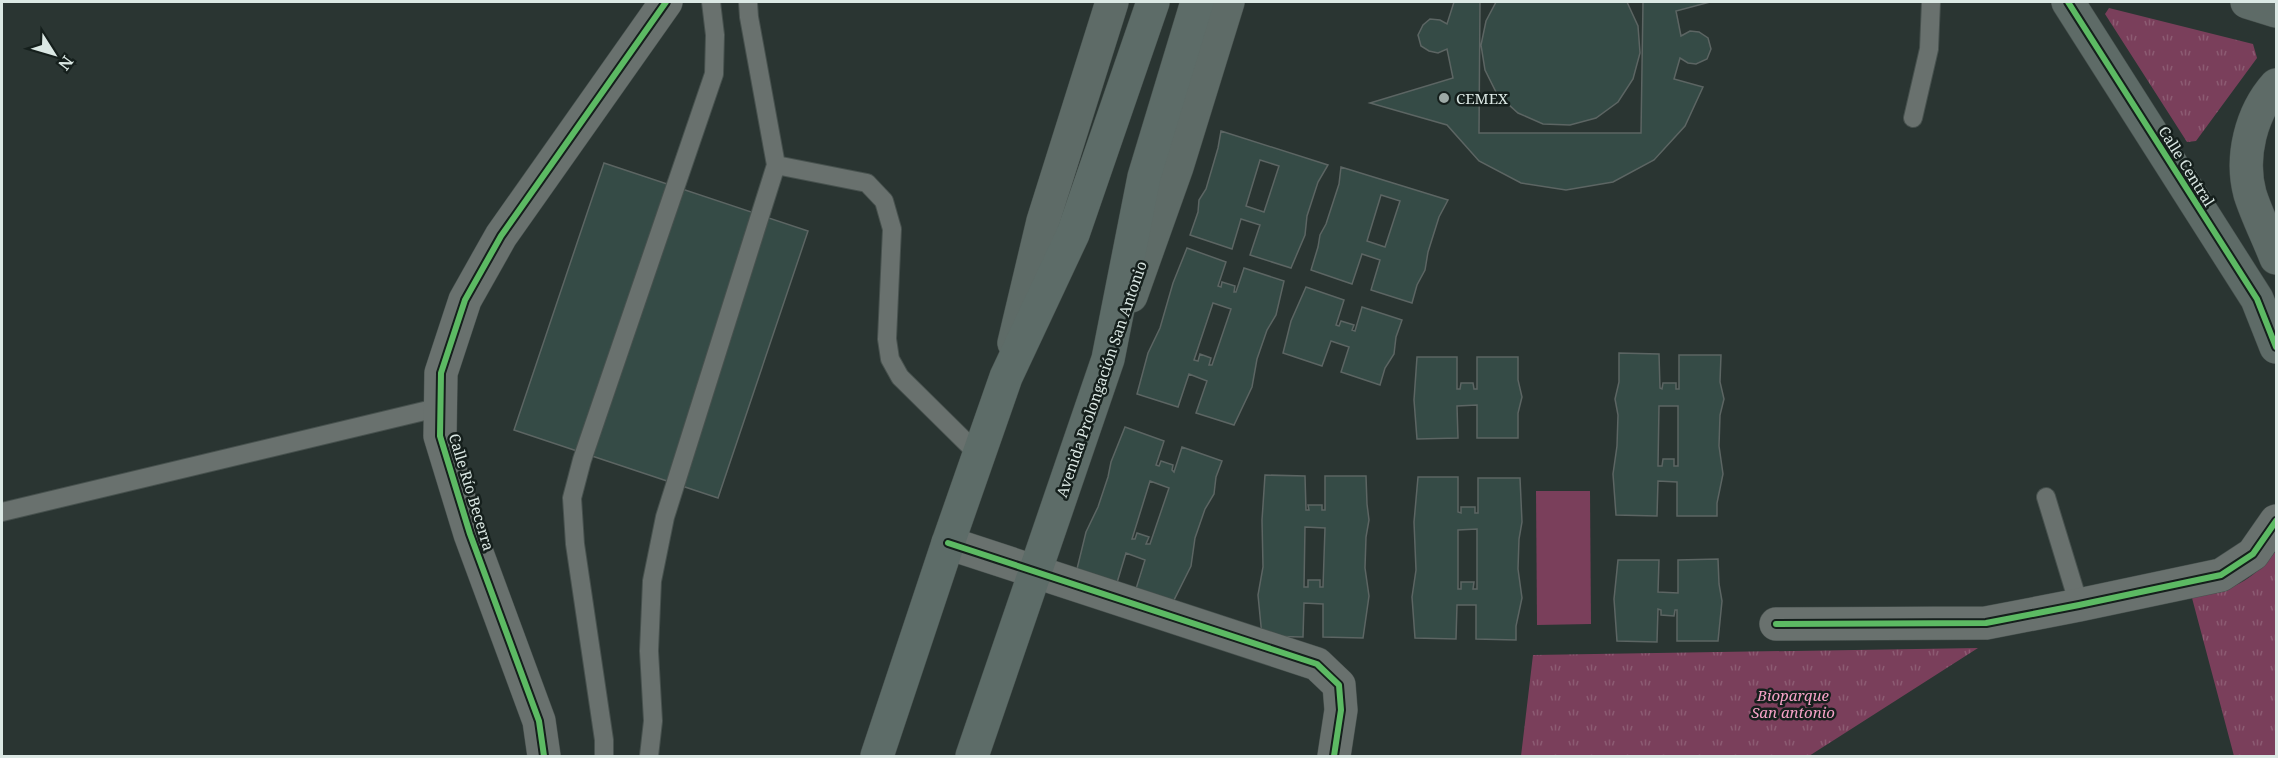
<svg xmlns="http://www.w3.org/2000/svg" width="2278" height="758" font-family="'Noto Serif',serif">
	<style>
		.grass { fill: url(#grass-tufts) }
		.pitch { fill: #7a3f5b }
		.building { fill: #354b46; stroke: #5c6563; stroke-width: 1.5; fill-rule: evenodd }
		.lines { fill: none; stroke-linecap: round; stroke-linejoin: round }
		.lane-casing { stroke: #47514e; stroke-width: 20 }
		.street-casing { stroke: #47514e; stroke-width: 34 }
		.secondary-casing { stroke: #47514e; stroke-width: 34 }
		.primary-casing { stroke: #47514e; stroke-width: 34 }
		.lane { stroke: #69716e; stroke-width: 18 }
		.street { stroke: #69716e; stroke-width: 33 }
		.secondary { stroke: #5e6b67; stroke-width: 33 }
		.primary { stroke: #5d6c68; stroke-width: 33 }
		.cycleway-casing { stroke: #151f1c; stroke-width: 10 }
		.cycleway { stroke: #5cba63; stroke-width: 6 }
		.poi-dot { fill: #9da9a6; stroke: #151f1c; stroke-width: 2 }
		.labels { text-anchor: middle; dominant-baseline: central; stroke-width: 5; stroke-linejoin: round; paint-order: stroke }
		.poi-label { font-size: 15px; fill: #dbe8e4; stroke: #151f1c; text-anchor: start }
		.street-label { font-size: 15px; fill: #dbe8e4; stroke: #151f1c }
		.park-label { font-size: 15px; font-style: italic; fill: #f6a2c7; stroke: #151f1c }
	</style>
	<defs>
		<pattern id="grass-tufts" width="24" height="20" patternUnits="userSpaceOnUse" patternTransform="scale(1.5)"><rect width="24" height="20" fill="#7a3f5b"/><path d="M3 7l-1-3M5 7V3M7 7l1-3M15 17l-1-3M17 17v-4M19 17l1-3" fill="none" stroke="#8c5b72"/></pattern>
	</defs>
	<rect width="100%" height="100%" fill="#2a3532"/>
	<path class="grass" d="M2109,8L2253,44L2257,58L2196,141L2187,142L2105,14Z
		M2276,551V756H2234L2192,598C2233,589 2249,584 2276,551Z
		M1978,648L1809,756H1521L1533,655Z"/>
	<path class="pitch" d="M1536,491H1590L1591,624L1537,625Z"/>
	<path class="building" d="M1454,2H1496L1486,21L1481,45L1485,70L1497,94L1518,113L1543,124L1570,125L1596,118L1618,102L1633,79L1640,53L1638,26L1627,2H1710L1676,11L1681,36L1690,31L1699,32L1708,38L1711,49L1707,59L1696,64L1688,63L1680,58L1674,79L1703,87L1685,126L1654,160L1613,182L1566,190L1521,183L1479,161L1447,125L1370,103L1453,78L1447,49L1438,53L1429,51L1421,46L1418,35L1423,25L1430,19L1440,20L1447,24Z
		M1480,2H1643L1641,133H1479Z
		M1221,131L1328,165L1318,182L1307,216L1305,235L1291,268L1250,255L1260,225L1241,219L1232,249L1190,235L1198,212L1199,200L1206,189L1218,148ZM1260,160L1279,166L1264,212L1246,206Z
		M604,163L808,231L718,498L514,430Z
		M1341,167L1448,200L1439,217L1428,252L1425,270L1417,285L1412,303L1371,290L1380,260L1362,254L1352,284L1311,270L1318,247L1320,235L1326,224L1339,184ZM1381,195L1400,201L1385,247L1367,241Z
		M1187,248L1226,262L1218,286L1221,287L1222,282L1235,286L1234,292H1236L1244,268L1284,281L1276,315L1267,330L1257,359L1252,387L1234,425L1196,413L1207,381L1189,374L1178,407L1137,394L1148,353L1160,328L1173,283ZM1213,303L1231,309L1212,365H1209L1211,358L1200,354L1198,361L1194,360Z
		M1306,287L1344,300L1336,325L1339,326L1341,321L1354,325L1352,330L1355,331L1362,307L1402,320L1396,337L1394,354L1385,368L1380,385L1341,372L1349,347L1331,341L1322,366L1283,353L1291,321Z
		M1619,353L1659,354L1660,388L1662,389L1663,383H1676V389H1679V355H1721L1720,382L1724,399L1720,415L1719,446L1723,474L1717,503V516H1677V482L1658,481L1657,516L1616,515L1613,474L1617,446L1618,415L1615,399L1619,382ZM1659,406H1678V466H1674V459H1663L1662,466H1658Z
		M1417,357H1457V389H1460L1461,383H1473L1474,389H1477V357H1518V380L1522,397L1518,413V438H1477V405L1457,406L1458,438L1417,439L1414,400Z
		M1125,427L1164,441L1156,465L1159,466L1161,461L1173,465L1172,470L1174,472L1182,447L1222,461L1216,477L1214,494L1205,509L1195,538L1191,566L1172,604L1135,592L1145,560L1126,553L1116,586L1076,573L1086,532L1098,507L1108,477L1111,462ZM1150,481L1169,488L1150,544H1146L1149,537L1137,533L1135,539H1132Z
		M1265,475L1305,476L1306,510H1309L1308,505H1322V510H1325V476H1366L1367,504L1369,520L1366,537L1365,568L1369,596L1363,638L1323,637V604L1304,603L1303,637L1262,636L1258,595L1263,567L1262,520ZM1305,527L1325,528L1323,587H1320V580H1308V587H1304Z
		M1418,477H1458V512L1461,513V507H1475V513H1478V478H1520L1522,522L1519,539L1518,569L1522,598L1516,626V640L1476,639V605H1457L1456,639L1415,638L1412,597L1416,570L1414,522ZM1477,529V589H1473L1474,582H1461V589H1458V530Z
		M1718,559L1719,584L1722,601L1718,641H1677V610H1675L1674,616L1661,615V610L1658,609L1657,642L1617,641L1614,599L1618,560H1659L1658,592L1678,593V560Z"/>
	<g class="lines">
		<g class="lane-casing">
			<path id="lane" d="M748,2L749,17L776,165L867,183L884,201L892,229L887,339L890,359L900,377L979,455
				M1913,118L1929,49L1931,2
				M2046,497L2079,605
				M2,512L441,407
				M604,756V740L575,544L572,498L582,460L714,74L715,35L711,2
				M649,756L653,721L649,651L652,581L665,517L776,165"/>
		</g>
		<g class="street-casing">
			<path id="street" d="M948,543L1317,664L1339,685L1341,710L1334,756
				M1776,624L1986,623L2079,605L2221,575L2253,554L2276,521
				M544,756L539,721L470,534L440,436L441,373L465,300L501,236L666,2"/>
		</g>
		<g class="secondary-casing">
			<path id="secondary" d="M2068,2L2257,299L2276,347
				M2247,2L2276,11
				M2276,85C2251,113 2240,157 2250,194C2257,216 2268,237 2276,258
				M1131,296L1177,167L1228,2
				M1014,343L1043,221L1112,2"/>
		</g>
		<g class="primary-casing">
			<path id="primary" d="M877,756L948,543L1006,377L1073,234L1153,2
				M972,756L1108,359L1144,177L1197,2"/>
		</g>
		<use href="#lane" class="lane"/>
		<use href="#street" class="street"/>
		<use href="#secondary" class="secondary"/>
		<use href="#primary" class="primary"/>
		<g class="cycleway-casing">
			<path id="cycleway" d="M2068,2L2257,299L2276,347
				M948,543L1317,664L1339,685L1341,710L1334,756
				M1776,624L1986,623L2079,605L2221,575L2253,554L2276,521
				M544,756L539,721L470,534L440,436L441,373L465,300L501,236L666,2"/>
		</g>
		<use href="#cycleway" class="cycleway"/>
	</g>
	<circle class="poi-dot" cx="1444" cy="98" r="6"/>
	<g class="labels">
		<g class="poi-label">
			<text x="1456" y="98">CEMEX</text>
		</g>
		<g class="street-label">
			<text transform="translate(2187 166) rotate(58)">Calle Central</text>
			<text transform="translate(1101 379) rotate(-71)">Avenida Prolongación San Antonio</text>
			<text transform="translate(472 492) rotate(73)">Calle Río Becerra</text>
		</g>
		<g class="park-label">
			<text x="1793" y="695">Bioparque<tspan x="1793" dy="17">San antonio</tspan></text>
		</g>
	</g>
	<rect width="2278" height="758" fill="none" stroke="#dbe8e4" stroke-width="6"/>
	<g transform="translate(54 54) rotate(127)" stroke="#151f1c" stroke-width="4.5" paint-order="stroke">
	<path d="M0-4.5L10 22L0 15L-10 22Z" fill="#dbe8e4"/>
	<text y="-9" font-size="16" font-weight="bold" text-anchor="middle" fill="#dbe8e4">N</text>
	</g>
</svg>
